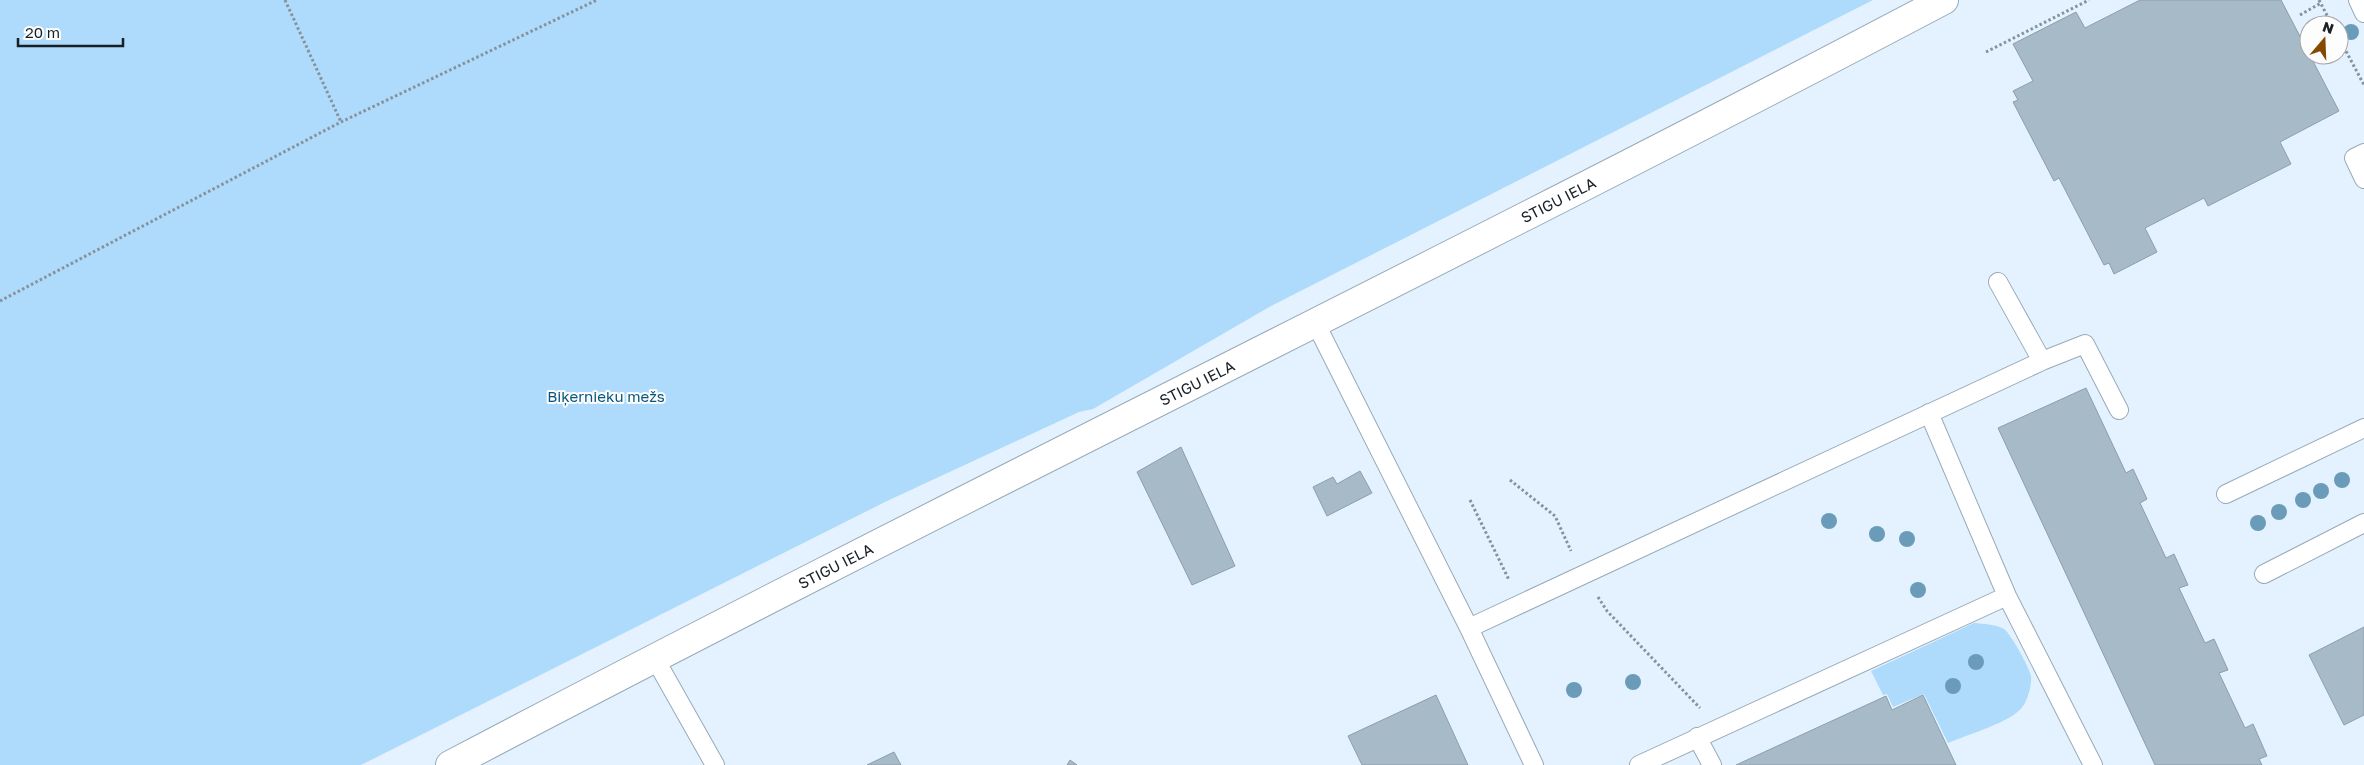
<svg xmlns="http://www.w3.org/2000/svg" width="2364" height="765" font-family="'Golos Text',sans-serif">
	<style>
		.green { fill: #aedafb }
		.building { fill: #a7bac8; stroke: #8c9eab }
		.lines { fill: none; stroke-linecap: round; stroke-linejoin: round }
		.lane-casing { stroke: #98aab8; stroke-width: 20 }
		.street-casing { stroke: #98aab8; stroke-width: 30 }
		.path { stroke: #86929b; stroke-width: 3; stroke-dasharray: 2.5 2.5; stroke-linecap: butt }
		.lane { stroke: #fff; stroke-width: 18 }
		.street { stroke: #fff; stroke-width: 28 }
		.tree { fill: #6a9cb9 }
		.labels { text-anchor: middle; dominant-baseline: central; stroke-width: 4; stroke-linejoin: round; paint-order: stroke }
		.street-label { font-size: 15px; fill: #192025; stroke: #fdfdfd }
		.park-label { font-size: 15px; fill: #075680; stroke: #fdfdfd }
	</style>
	<rect width="100%" height="100%" fill="#e3f2fe"/>
	<path class="green" d="M0,0H1873L1271,306L1093,409L1079,412L887,501L361,765H0Z
		M1974,623C1983,624 1995,624 2004,629C2011,634 2029,667 2031,676C2032,684 2028,699 2023,706C2013,722 1966,735 1948,743L1924,694L1893,707L1887,694L1883,695L1871,671Z"/>
	<path class="building" d="M2140,0H2281L2339,111L2280,142L2291,164L2208,206L2204,198L2145,228L2157,252L2114,274L2109,263L2104,265L2059,178L2054,181L2013,102L2018,100L2013,91L2033,81L2013,44L2076,12L2085,28Z
		M2086,388L2126,473L2133,469L2147,499L2140,503L2166,558L2174,554L2188,585L2179,588L2205,643L2214,639L2228,670L2219,673L2245,728L2253,724L2267,756L2259,759L2262,765H2155L1998,428Z
		M1181,447L1235,566L1192,585L1137,472Z
		M1360,471L1372,493L1327,516L1313,487L1333,477L1337,484Z
		M2364,627V715L2344,725L2309,655Z
		M1436,695L1468,765H1362L1348,736Z
		M1923,695L1956,765H1736L1886,696L1892,710Z
		M894,752L901,765H867Z
		M1070,760L1077,765H1067Z"/>
	<g class="lines">
		<g class="lane-casing">
			<path id="lane" d="M2358,0L2364,13
				M2364,153L2354,158L2364,179
				M1998,282L2042,361
				M1315,322L1469,628L1534,765
				M1929,413L2007,596L2093,765
				M2226,494L2364,428
				M2264,574L2364,523
				M1469,628L2042,361L2085,344L2119,410
				M654,657L715,765
				M1697,737L1712,765
				M1639,765L2007,596"/>
		</g>
		<g class="street-casing">
			<g id="street">
				<path id="s1" d="M450,765C945,504 1449,261 1944,0"/>
			</g>
		</g>
		<path class="path" d="M285,0L341,122
			M2319,0L2332,25
			M2300,15L2321,3
			M2339,38L2364,85
			M1986,52L2089,0
			M0,301L341,122L597,0
			M1510,480L1555,516L1571,551
			M1470,500L1509,580
			M1598,597L1607,611L1700,708"/>
		<use href="#lane" class="lane"/>
		<use href="#street" class="street"/>
	</g>
	<g class="tree">
		<circle cx="2351" cy="32" r="8"/>
		<circle cx="2342" cy="480" r="8"/>
		<circle cx="2321" cy="491" r="8"/>
		<circle cx="2303" cy="500" r="8"/>
		<circle cx="2279" cy="512" r="8"/>
		<circle cx="1829" cy="521" r="8"/>
		<circle cx="2258" cy="523" r="8"/>
		<circle cx="1877" cy="534" r="8"/>
		<circle cx="1907" cy="539" r="8"/>
		<circle cx="1918" cy="590" r="8"/>
		<circle cx="1976" cy="662" r="8"/>
		<circle cx="1633" cy="682" r="8"/>
		<circle cx="1953" cy="686" r="8"/>
		<circle cx="1574" cy="690" r="8"/>
	</g>
	<g class="labels">
		<g class="street-label">
			<text stroke="none"><textPath href="#s1" startOffset="1244">STIGU IELA</textPath></text>
			<text stroke="none"><textPath href="#s1" startOffset="839">STIGU IELA</textPath></text>
			<text stroke="none"><textPath href="#s1" startOffset="434">STIGU IELA</textPath></text>
		</g>
		<g class="park-label">
			<text x="606" y="396">Biķernieku mežs</text>
		</g>
	</g>
	<g transform="translate(2324 40) rotate(19)"><circle r="24" fill="#fdfdfd" stroke="#a2a5a7"/>
	<path d="M0-4L9 19L0 12L-9 19Z" fill="#844801"/>
	<text y="-8" font-size="14" font-weight="bold" text-anchor="middle" fill="#192025">N</text>
	</g>
	<path d="M18 38v8h105v-8" fill="none" stroke="#192025" stroke-width="2.5"/>
	<text x="25" y="38" font-size="15" fill="#192025" stroke="#fdfdfd" stroke-width="4" paint-order="stroke">20 m</text>
</svg>
